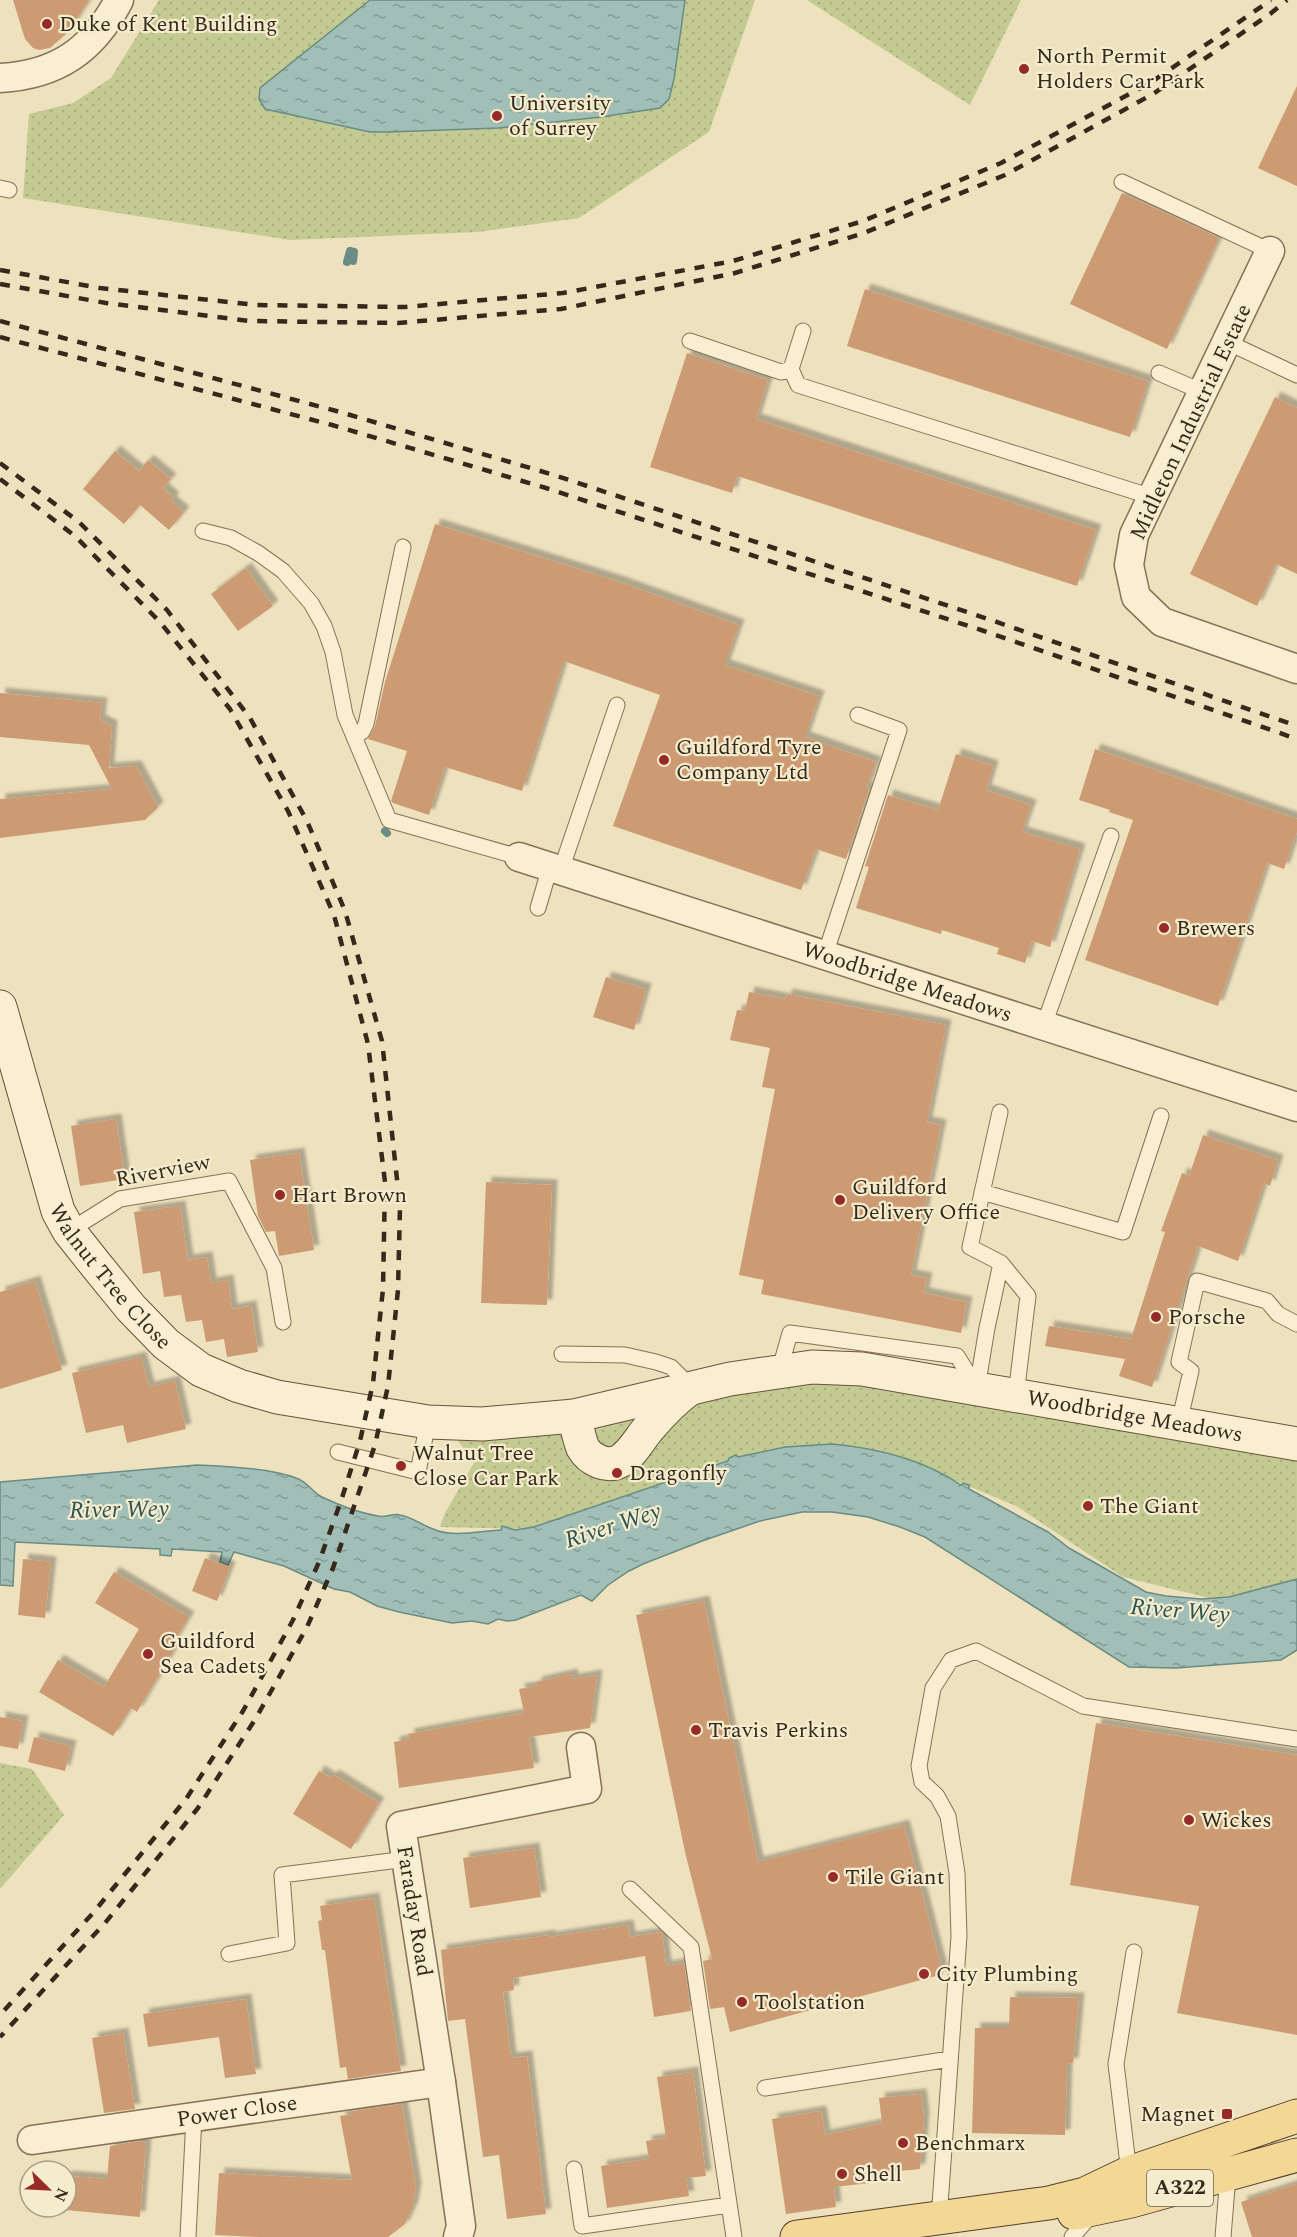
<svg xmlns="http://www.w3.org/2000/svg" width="1297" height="2237" font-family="Spectral,serif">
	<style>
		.grass { fill: url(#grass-dots) }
		.water { fill: url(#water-ripples); stroke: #698c85; stroke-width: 1.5 }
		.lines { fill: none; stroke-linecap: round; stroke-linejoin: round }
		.stream { stroke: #698c85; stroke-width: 8 }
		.building { fill: #cc9b73; filter: url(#shadow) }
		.lane-casing { stroke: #867157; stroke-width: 17 }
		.street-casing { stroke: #867157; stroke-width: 31 }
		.secondary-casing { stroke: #67523a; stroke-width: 35 }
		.primary-casing { stroke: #533f2b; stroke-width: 35 }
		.lane { stroke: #f9eed1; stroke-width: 15 }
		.street { stroke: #f9eed1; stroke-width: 28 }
		.secondary { stroke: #f9eed1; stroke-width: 33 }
		.primary { stroke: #f2d894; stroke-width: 33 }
		.rail { stroke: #35291c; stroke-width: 4.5; stroke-dasharray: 10 10; stroke-linecap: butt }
		.poi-dot { fill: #952a27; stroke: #f5ebcd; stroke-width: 2 }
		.labels { text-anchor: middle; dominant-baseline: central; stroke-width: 4.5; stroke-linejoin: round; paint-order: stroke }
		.shield { fill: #f5ebcd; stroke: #6f6351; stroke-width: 1.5 }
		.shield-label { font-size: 21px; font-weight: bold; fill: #35291c }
		.poi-label { font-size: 22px; fill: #35291c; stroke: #f5ebcd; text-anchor: start }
		.street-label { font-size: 22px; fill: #35291c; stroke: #f5ebcd }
		.water-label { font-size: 24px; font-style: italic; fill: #2b5554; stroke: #f5ebcd }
	</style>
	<defs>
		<pattern id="grass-dots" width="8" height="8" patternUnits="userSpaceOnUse" patternTransform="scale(1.5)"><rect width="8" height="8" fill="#c3cb92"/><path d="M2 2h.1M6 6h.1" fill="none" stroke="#a8ae7d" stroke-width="1.8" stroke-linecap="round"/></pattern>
		<pattern id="water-ripples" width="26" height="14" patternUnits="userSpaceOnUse" patternTransform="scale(1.5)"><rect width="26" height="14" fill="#a1bfb7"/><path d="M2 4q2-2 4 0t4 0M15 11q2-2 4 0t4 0" fill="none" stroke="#849b94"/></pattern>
		<filter id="shadow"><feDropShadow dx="5.5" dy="-5.5" stdDeviation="1.5" flood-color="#0004"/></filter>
	</defs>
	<rect width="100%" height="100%" fill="#eee1be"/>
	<path class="grass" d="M159,0H370L259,99L265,109L314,120L669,98L674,79L685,0H755L709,132L579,218L478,232L290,240L23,198L29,114L73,103L111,78Z
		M807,0H1021L970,105Z
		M825,1376L1202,1445L1297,1456V1588L1221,1601L1123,1577L1016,1506L923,1467L532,1529L440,1527L445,1513L474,1463L455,1436L530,1435L599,1428L750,1388Z
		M0,1763L32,1769L64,1815L0,1889Z"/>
	<path class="water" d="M370,0H685L674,79L669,99L660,108L601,117L498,128L389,132H370L265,109L259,99L260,88Z
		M832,1444C877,1448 924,1460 961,1485L963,1483L969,1485V1489L1048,1532L1069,1548L1146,1592L1166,1596L1201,1599L1229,1597L1297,1579V1650L1281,1660L1176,1668L1129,1667L925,1537L900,1527L868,1517L832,1512H802L760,1521L702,1541L643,1564L629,1571L608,1585L592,1601L581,1595L516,1620L507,1621L498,1619L488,1624L472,1621L452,1623L399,1612L377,1606L350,1592L334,1589L284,1566L234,1552L228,1565L220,1562L222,1552L172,1549L171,1556L160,1555V1549L15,1542L13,1586L0,1585V1482L197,1465C225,1466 270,1468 296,1478C308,1482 312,1492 322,1497C339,1505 359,1513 378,1516C385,1518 393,1513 400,1515C412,1517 422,1525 433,1529C453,1538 480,1531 501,1530L502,1526L515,1530L534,1527L728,1461L729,1458L736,1455L738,1457L785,1447Z"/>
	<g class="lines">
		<path class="stream" d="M347,262L350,251L354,252L353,261
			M385,831L387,833"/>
	</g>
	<path class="building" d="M13,0H89L69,31L50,48L39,50L33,48L25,39Z
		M1297,86V186L1258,168Z
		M1122,193L1219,238L1167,349L1070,304Z
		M865,289L1148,381L1130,437L847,346Z
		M687,353L768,380L756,419L1096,530L1077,586L737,476L732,493L650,467Z
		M1275,397L1297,408V574L1276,564L1257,606L1190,574Z
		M115,451L139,471L148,460L171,479L163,488L174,498L171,501L184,512L169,530L140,505L124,524L83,489Z
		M435,524L620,582L739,625L725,665L819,696L805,737L876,762L866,788L869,789L846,859L816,849L801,890L613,826L660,695L564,661L522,791L445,767L429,815L393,803L391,801L407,751L368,739L375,726L385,682Z
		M246,568L273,606L238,631L211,594Z
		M0,693L102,703L100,720L112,726L109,768L136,766L158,807L145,820L0,838V799L112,789L89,745L0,737Z
		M1095,749L1297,819V832L1284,869L1267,863L1218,1006L1085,960L1133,820L1109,812L1110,810L1079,800Z
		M956,754L993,766L986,790L1031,805L1022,832L1080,849L1050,947L1032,941L1025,963L997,954L999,948L942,930L941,934L856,908L869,867L865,866L888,795L938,810Z
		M606,977L646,989L634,1030L593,1017Z
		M749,992L786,999L787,994L946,1025L927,1122L941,1125L911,1275L927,1278L924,1293L967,1302L961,1333L761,1294L764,1280L739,1275L775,1089L762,1087L770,1048L730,1040L737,1010L745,1011Z
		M116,1119L125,1179L80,1186L71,1126Z
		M1203,1135L1278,1160L1270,1186L1264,1183L1238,1261L1198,1246L1152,1387L1119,1376L1125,1359L1045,1346L1049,1326L1131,1339L1165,1232L1161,1231L1182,1173L1189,1176Z
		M299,1153L314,1250L279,1256L275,1231L266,1232L258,1216L250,1160Z
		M486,1182L552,1185L547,1305L481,1303Z
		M180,1206L188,1260L207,1257L211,1283L228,1280L232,1309L251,1306L258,1352L227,1357L224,1339L206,1342L202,1320L186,1322L181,1295L164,1297L160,1271L143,1274L134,1212Z
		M35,1281L62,1370L0,1389V1292Z
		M141,1357L149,1387L175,1381L186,1429L127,1443L123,1425L86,1433L72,1373Z
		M205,1558L230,1567L217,1601L192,1591Z
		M23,1559L51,1562L45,1618L18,1615Z
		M114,1572L189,1617L172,1646L175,1648L137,1712L131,1708L113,1736L39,1692L58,1660L104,1687L139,1629L95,1603Z
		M704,1601L758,1862L904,1825L943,1974L730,2032L724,2007L710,2009L703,1961L712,1959L685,1852L636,1615Z
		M572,1674L573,1679L597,1675L590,1728L529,1737L534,1768L399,1788L394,1742L410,1739L408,1734L524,1713L519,1689L537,1686L536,1682Z
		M0,1717L23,1721L18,1749L0,1746Z
		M1096,1723L1297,1755V2035L1177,2013L1199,1906L1070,1885Z
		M34,1737L71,1746L65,1771L28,1762Z
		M319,1771L331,1778L334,1775L379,1803L351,1849L293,1814Z
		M534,1848L541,1897L470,1908L463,1858Z
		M374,1898L401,2071L348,2079L346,2067L340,2068L325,1950H322L318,1921L322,1920L320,1906Z
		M628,1925L630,1937L662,1932L666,1966L684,1963L691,2011L654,2017L645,1956L513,1978L514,1990L503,1992L511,2058L527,2056L546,2214L507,2219L499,2155L483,2157L465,2019L448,2021L441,1950L550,1935V1937Z
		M1010,1997L1079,1998L1073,2063L1067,2064L1065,2135L972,2133L975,2028H1009Z
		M246,1999L256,2074L225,2078L219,2037L148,2047L143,2014Z
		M123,2033L135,2109L104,2113L92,2038Z
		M693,2072L706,2176L686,2178L689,2196L607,2208L601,2166L649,2159L646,2141L666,2138L657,2077Z
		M921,2094L924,2117L920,2169L879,2173V2182L834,2187L836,2207L786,2214L772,2119L821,2111L825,2135L882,2123L879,2098Z
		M402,2104L416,2188L413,2206L405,2224L388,2237H259L215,2235L219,2173L352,2180L340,2116L353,2114V2111Z
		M140,2141L146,2143L140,2217L66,2210V2176L107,2179L110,2146Z
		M1297,2184V2237H1252L1241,2202Z"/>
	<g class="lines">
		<g class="lane-casing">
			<path id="lane" d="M1122,182L1270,251
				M0,188L9,190
				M803,331L791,369L798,385L1152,497
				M690,341L781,372L791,369
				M1227,342L1297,375
				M1159,373L1203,392
				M203,531L231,538L258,553L283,571L311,603L324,626L333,652L345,715L389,820L519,857
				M354,737L362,732L366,724L403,547
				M561,870L617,705
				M538,908L550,867
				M825,955L899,730L858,715
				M1044,1025L1111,836
				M1000,1112L970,1247L1001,1263
				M982,1192L1123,1232L1161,1116
				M69,1231L120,1199L229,1181L274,1268L283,1322
				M562,1354L625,1355L656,1362L671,1367L680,1376L689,1389
				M779,1372L790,1333L957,1356L976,1386
				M977,1388L987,1328L1001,1263L1028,1296L1016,1395
				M1179,1423L1191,1371L1179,1362L1197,1281L1267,1301L1278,1314L1297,1324
				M338,1452L418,1472L428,1422
				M630,1889L691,1947L734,2237
				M229,1954L287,1943L282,1875L406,1859
				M765,2088L950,2059
				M574,2169L582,2226L729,2205
				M1129,2173L1116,2064L1134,1952
				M939,2219L959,1936L957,1873L948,1816L937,1796L922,1782L919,1766L933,1688L951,1660L976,1651L1083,1706L1297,1739
				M188,2237L194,2117
				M1072,2237L1092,2214
				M1223,2237L1228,2175"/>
		</g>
		<g class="street-casing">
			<g id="street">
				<path d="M0,78C57,75 93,50 119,0"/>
				<path d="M1270,251L1134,535L1129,565L1136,597L1162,622L1297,669"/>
				<path id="s1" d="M519,857L1297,1107"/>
				<path id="s2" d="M32,2140L441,2082"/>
				<path d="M458,2237L461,2226L441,2082L401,1826L587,1789L581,1747"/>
			</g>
		</g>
		<g class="secondary-casing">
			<g id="secondary">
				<path id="s3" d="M0,1007L58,1211L69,1231L96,1265L131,1308L166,1344L201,1370L239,1386L277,1397L428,1422L482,1424L574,1416L730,1379L812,1367L862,1369L1297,1444"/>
				<path d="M574,1416C577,1426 579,1439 583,1448C590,1460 607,1468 620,1461C632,1454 639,1440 648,1429C660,1415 673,1401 688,1390"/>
			</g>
		</g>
		<g class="primary-casing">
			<path id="primary" d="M1074,2213L1131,2201L1297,2155
				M797,2237L1049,2203L1085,2194L1129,2173L1297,2116"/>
		</g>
		<use href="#lane" class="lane"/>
		<use href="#street" class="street"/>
		<use href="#secondary" class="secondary"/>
		<use href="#primary" class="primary"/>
		<path class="rail" d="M0,270L100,288L256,305L405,307L563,293L733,261L863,221L1001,163L1150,83L1271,0
			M0,284L106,303L250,321L398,323L561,309L735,273L864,233L1005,175L1153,94L1270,14L1287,0
			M0,321L340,412L554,475L991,620L1297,726
			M0,337L332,425L546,488L984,631L1297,739
			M0,463L79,522L167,610L250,718L307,821L345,911L382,1041L400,1207L398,1290L388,1386L375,1445L333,1568L307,1627L256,1718L198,1808L105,1923L0,2037
			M0,479L75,536L160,622L230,709L288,811L334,915L368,1044L385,1182L383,1289L373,1383L360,1441L341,1501L319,1562L293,1620L243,1711L186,1799L93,1913L0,2015"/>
	</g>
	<g class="poi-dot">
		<circle cx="47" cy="24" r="6"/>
		<circle cx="1024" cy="69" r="6"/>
		<circle cx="497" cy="116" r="6"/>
		<circle cx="664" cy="760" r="6"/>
		<circle cx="1164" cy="928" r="6"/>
		<circle cx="280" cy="1195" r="6"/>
		<circle cx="840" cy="1200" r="6"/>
		<circle cx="1156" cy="1317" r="6"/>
		<circle cx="401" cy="1466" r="6"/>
		<circle cx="617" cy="1473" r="6"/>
		<circle cx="1088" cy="1506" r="6"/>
		<circle cx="148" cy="1654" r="6"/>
		<circle cx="696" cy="1730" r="6"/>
		<circle cx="1189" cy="1820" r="6"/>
		<circle cx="833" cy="1877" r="6"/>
		<circle cx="924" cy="1974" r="6"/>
		<circle cx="742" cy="2002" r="6"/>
		<rect x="1221" y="2108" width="12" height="12" rx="3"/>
		<circle cx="903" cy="2143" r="6"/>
		<circle cx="842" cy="2174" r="6"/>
	</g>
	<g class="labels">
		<rect class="shield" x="1147" y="2170" width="66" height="36" rx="4.5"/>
		<g class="shield-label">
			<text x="1180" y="2188">A322</text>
		</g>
		<g class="poi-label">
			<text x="59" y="24">Duke of Kent Building</text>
			<text x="1036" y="56">North Permit<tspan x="1036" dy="25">Holders Car Park</tspan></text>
			<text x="509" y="103">University<tspan x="509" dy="25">of Surrey</tspan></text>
			<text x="676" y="747">Guildford Tyre<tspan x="676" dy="25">Company Ltd</tspan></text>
			<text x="1176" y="928">Brewers</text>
			<text x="852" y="1187">Guildford<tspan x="852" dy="25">Delivery Office</tspan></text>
			<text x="292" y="1195">Hart Brown</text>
			<text x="1168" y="1317">Porsche</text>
			<text x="413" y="1453">Walnut Tree<tspan x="413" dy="25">Close Car Park</tspan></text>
			<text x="629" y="1473">Dragonfly</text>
			<text x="1100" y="1506">The Giant</text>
			<text x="160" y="1641">Guildford<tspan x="160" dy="25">Sea Cadets</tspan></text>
			<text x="708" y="1730">Travis Perkins</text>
			<text x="1201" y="1820">Wickes</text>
			<text x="845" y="1877">Tile Giant</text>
			<text x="936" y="1974">City Plumbing</text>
			<text x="754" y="2002">Toolstation</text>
			<text x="1215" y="2114" text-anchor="end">Magnet</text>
			<text x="915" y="2143">Benchmarx</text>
			<text x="854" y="2174">Shell</text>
		</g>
		<g class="street-label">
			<text transform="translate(1191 422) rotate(-65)">Midleton Industrial Estate</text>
			<text stroke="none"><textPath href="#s1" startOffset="408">Woodbridge Meadows</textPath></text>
			<text transform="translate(163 1171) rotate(-11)">Riverview</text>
			<text stroke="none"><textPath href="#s3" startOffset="296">Walnut Tree Close</textPath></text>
			<text stroke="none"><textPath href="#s3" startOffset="1378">Woodbridge Meadows</textPath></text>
			<text transform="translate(414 1911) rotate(81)">Faraday Road</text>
			<text stroke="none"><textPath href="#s2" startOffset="207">Power Close</textPath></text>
		</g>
		<g class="water-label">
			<text transform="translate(119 1510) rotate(-1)">River Wey</text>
			<text transform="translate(613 1526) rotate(-18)">River Wey</text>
			<text transform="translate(1180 1611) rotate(5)">River Wey</text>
		</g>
	</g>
	<g transform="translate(48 2189) rotate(114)"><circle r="28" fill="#f5ebcd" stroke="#a89d86" stroke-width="1.5"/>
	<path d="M0-4.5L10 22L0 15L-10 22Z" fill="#952a27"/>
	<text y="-9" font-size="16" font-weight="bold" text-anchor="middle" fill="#35291c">N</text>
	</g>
</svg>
